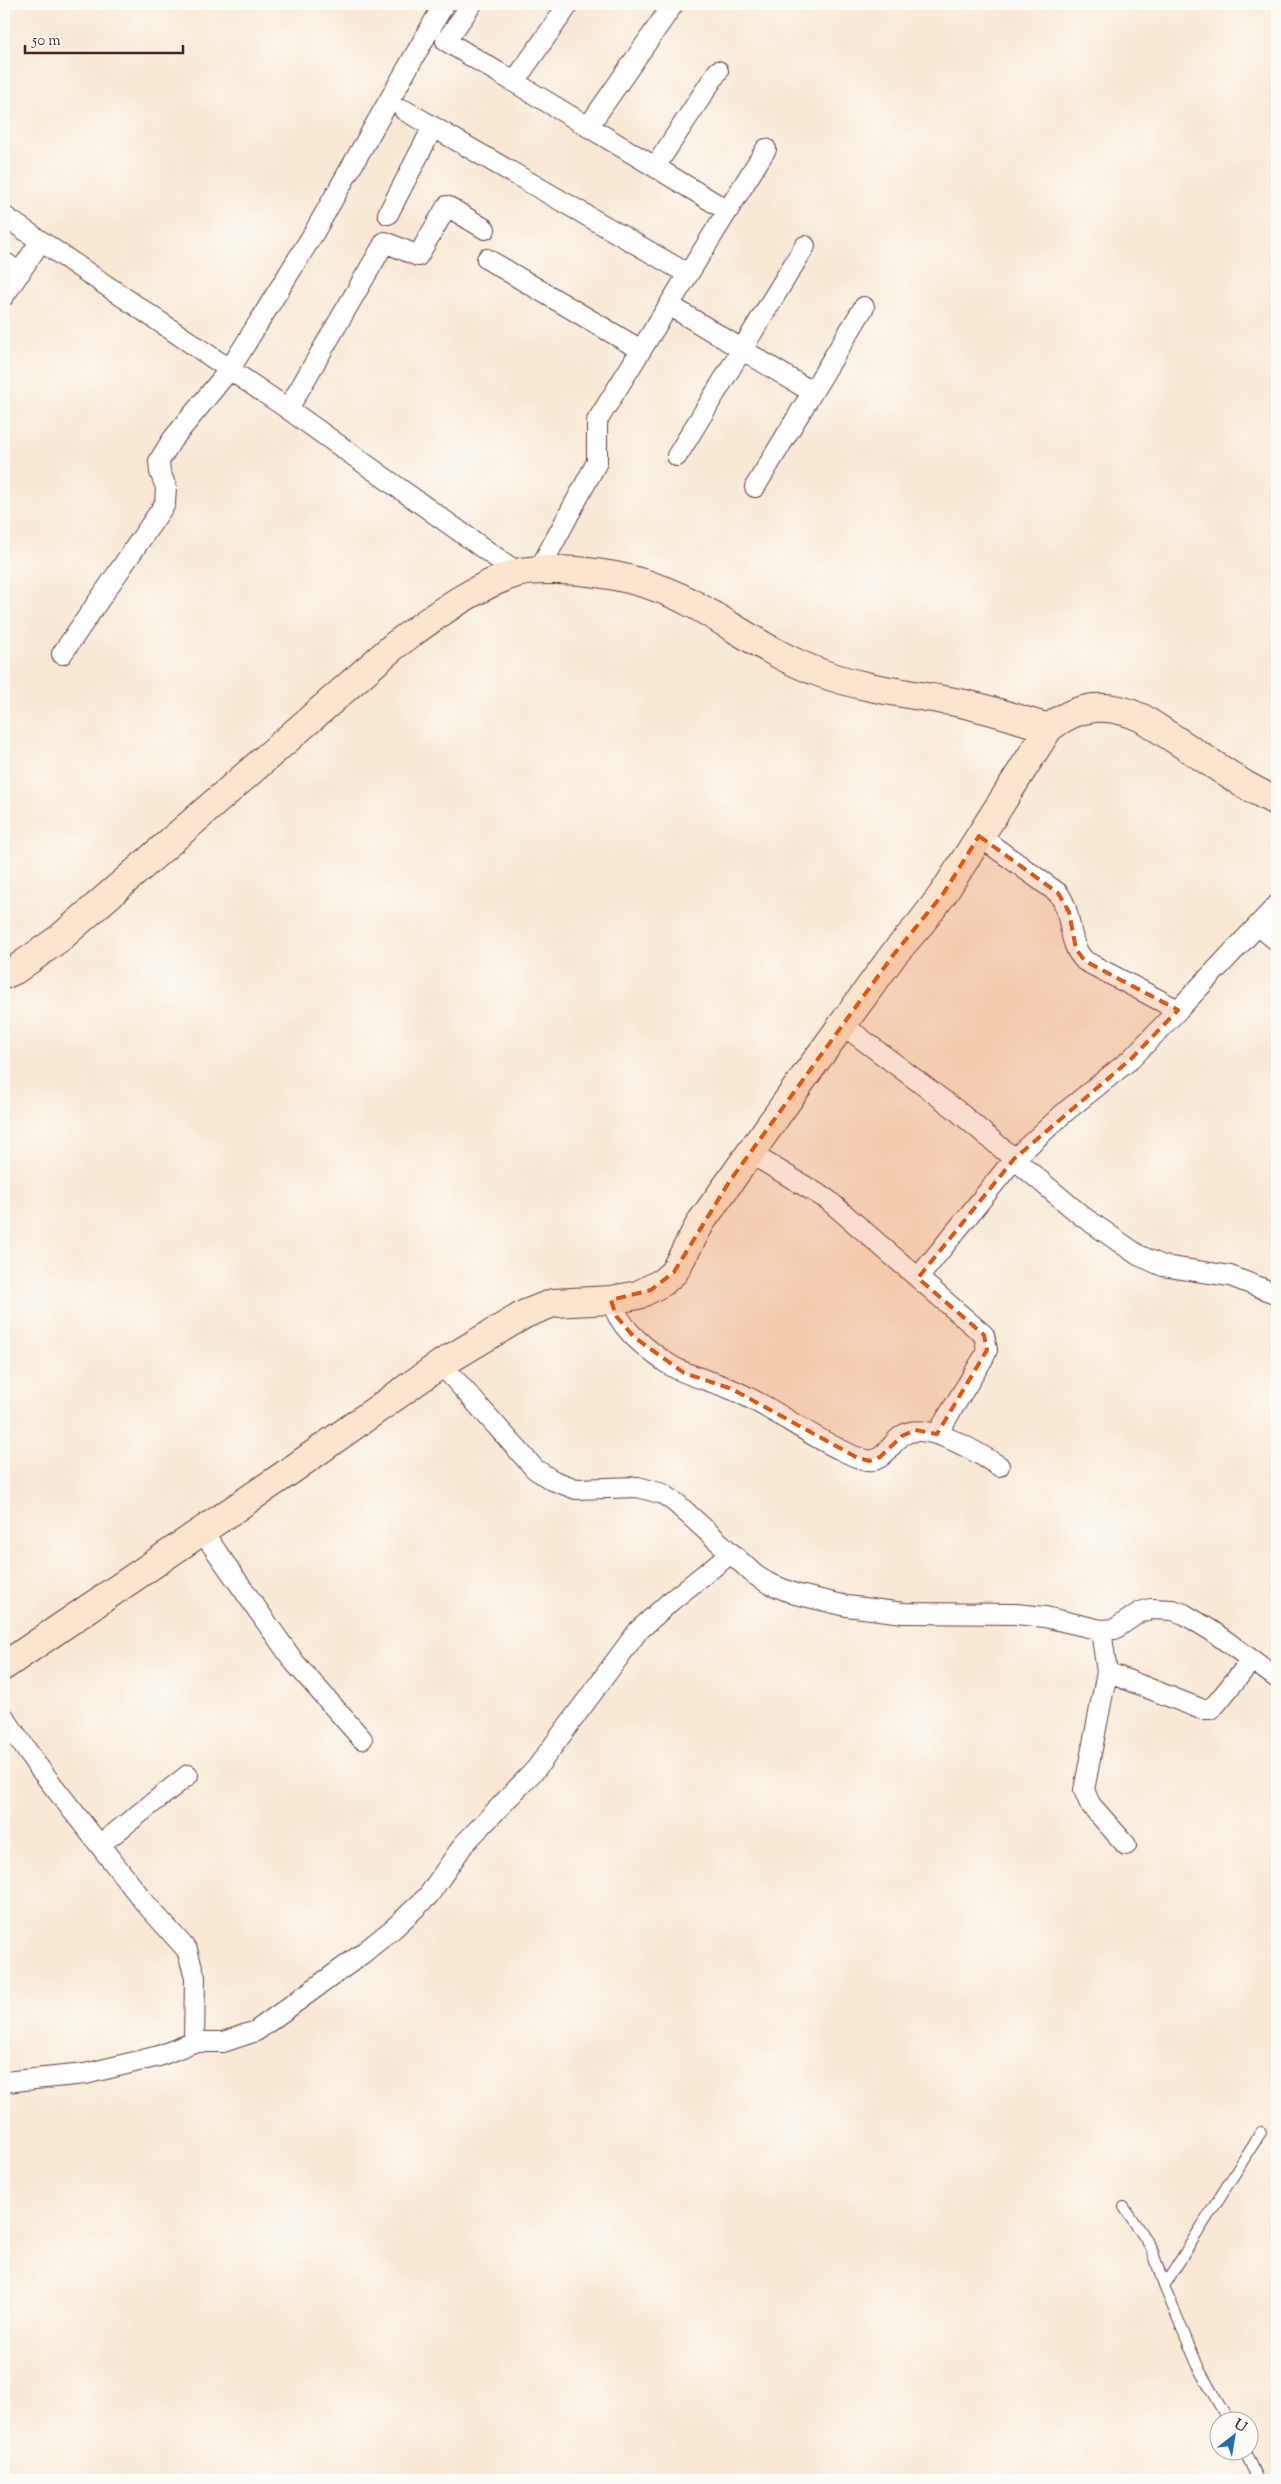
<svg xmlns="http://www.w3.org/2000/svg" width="1281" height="2484" font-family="'Sorts Mill Goudy',serif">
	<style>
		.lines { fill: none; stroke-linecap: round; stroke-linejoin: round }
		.lane-casing { stroke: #643d44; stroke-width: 12 }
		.street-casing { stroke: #643d44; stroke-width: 22 }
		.secondary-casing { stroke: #643d44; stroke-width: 30 }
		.lane { stroke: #fff; stroke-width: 10 }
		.street { stroke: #fff; stroke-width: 20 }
		.secondary { stroke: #fce5cf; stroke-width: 28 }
		.marked { fill: #e0560e; fill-opacity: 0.2; stroke: #e0560e; stroke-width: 4; stroke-dasharray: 10 6; stroke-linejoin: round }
	</style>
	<rect width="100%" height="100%" fill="#fdfcf7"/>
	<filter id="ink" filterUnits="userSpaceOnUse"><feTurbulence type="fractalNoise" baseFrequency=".02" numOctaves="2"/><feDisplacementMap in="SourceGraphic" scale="10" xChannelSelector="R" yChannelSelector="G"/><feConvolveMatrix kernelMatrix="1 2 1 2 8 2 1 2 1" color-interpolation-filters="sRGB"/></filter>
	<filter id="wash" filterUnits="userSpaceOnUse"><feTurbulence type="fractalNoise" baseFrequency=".0096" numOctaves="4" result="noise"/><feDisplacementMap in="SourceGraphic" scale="20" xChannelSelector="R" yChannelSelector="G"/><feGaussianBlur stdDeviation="1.12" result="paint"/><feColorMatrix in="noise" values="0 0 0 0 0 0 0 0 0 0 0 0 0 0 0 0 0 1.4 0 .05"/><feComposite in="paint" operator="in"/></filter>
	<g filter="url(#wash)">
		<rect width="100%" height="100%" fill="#f8e8d4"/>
	</g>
	<g filter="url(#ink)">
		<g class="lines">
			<g class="lane-casing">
				<path id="lane" d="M1124,2207L1152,2249L1164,2286
					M1229,2422L1200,2371L1164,2286L1261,2132
					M1245,2452L1258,2480"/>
			</g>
			<g class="street-casing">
				<path id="street" d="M472,4L446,41L728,211
					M514,82L569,4
					M404,110L688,274
					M588,127L672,6
					M655,167L718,71
					M388,214L433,127
					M4,216L288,409L518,573
					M487,259L641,350
					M4,262L20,273
					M4,296L40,242
					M669,305L812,392
					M288,409L385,242L418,256L447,206L485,229
					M677,456L805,246
					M755,487L864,307
					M539,570L597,462V421L766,149
					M62,654L165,504L166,487L160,472L159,461L172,440L230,369L312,236L444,4
					M1259,926L1277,941
					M1178,1010L1277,905
					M843,1025L955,1109L1082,1216L1138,1255L1163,1266L1230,1276L1277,1294
					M750,1153L828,1200L984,1335L987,1350L984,1357L937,1434
					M918,1278L1014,1159L1065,1112L1131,1059L1178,1010L1085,961C1066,943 1074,914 1058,893L979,836
					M611,1300C619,1326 639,1343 661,1359C683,1376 709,1379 733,1390C770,1406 803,1432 839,1449C848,1453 857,1459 867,1460C884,1463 891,1442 903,1435C927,1420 978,1453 999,1466
					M441,1364L535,1469L552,1480L576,1489L638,1487L663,1494L676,1503L755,1575L768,1583L795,1594L847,1606L904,1613L1016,1614L1045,1617L1101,1630L1115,1629L1140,1612L1151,1609L1173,1610L1184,1614L1212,1631L1277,1678
					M202,1531L295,1663L362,1739
					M1101,1630L1107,1672L1084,1790L1090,1804L1126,1845
					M1107,1672L1201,1709H1210L1216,1704L1252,1660
					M4,1717L36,1764L145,1903L187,1950L195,1977L194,2042L159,2056L85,2074L4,2082
					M101,1844L188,1775
					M194,2042H223L256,2031L362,1954L394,1928L428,1896L464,1844L536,1769L638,1631L671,1601L731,1553"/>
			</g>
			<g class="secondary-casing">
				<path id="secondary" d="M4,975L15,970L60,938L394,646C431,619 472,587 517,573C530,569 545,570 558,570C607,571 652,581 695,605C736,628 774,656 818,672C865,690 916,694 965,704C993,710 1021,720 1049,728
					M4,1666L290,1471L441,1364L525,1314L553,1303L611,1300L638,1295L663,1282L674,1272L701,1222L810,1069L894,954L921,923L943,894L1049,728C1079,704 1108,702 1142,718L1245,785L1277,802"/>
			</g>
			<use href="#lane" class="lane"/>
			<use href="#street" class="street"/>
			<use href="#secondary" class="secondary"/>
		</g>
	</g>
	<path class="marked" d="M979,836L1058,893L1069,912L1076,949L1085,961L1178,1010L1131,1059L1014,1159L918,1278L984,1335L987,1350L937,1434L915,1430L902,1436L880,1457L869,1461L856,1457L732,1389L684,1373L634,1337L616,1316L611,1300L651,1290L674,1272L729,1182L894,954L943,894Z"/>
	<rect width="1281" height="2484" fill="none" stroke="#fdfcf7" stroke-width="20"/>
	<g transform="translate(1234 2436) rotate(31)"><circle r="24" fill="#fdfcf7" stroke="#b5a4a5"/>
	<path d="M0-4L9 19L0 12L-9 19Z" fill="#1f6fb2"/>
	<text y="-8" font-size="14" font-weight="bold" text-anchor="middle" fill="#4a1f2b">U</text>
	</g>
	<path d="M25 45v8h158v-8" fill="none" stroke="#4a1f2b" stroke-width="2.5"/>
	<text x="32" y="45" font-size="15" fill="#4a1f2b" stroke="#fdfcf7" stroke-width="4" paint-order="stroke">50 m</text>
</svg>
